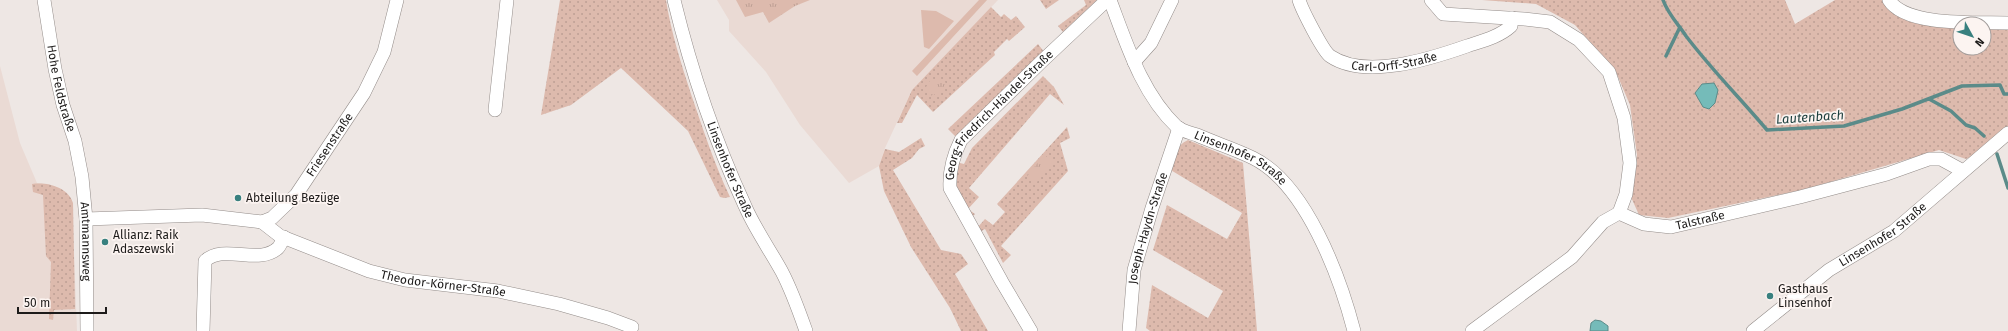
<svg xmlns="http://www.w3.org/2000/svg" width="2008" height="331" font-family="'Fira Sans',sans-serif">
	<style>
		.built { fill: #eadad4 }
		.grass { fill: url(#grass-dots); fill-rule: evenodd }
		.park { fill: url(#park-tufts) }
		.pitch { fill: #ddbaad }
		.water { fill: #75bbb9; stroke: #5b8b89 }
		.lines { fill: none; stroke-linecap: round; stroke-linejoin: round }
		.stream { stroke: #5b8b89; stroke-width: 3.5 }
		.minor-casing { stroke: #938c89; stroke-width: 14 }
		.minor { stroke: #fff; stroke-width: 13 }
		.poi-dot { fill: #38807f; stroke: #fcf4f1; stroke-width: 1.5 }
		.labels { text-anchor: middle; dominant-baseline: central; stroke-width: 3.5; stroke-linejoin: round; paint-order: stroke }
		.street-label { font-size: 12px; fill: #1d1b1a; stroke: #fcf4f1 }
		.poi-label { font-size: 12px; fill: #1d1b1a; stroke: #fcf4f1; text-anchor: start }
		.water-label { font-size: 13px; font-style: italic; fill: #1a3d3c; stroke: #fcf4f1 }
	</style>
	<defs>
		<pattern id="grass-dots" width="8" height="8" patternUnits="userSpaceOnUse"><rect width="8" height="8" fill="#ddbaad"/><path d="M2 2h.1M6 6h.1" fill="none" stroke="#bd9f94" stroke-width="1.8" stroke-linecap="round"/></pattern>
		<pattern id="park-tufts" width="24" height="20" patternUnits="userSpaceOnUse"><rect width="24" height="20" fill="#ddbaad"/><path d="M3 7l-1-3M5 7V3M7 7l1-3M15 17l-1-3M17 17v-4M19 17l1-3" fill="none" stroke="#bd9f94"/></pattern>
	</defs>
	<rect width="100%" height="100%" fill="#eee7e4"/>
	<path class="built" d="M717,0H998L912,90L885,148L879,166L849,183L800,125L766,72L729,31V20Z
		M0,66L20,143L37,183L48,184L61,190L72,200L77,331H0Z"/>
	<path class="grass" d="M560,0H666C671,32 681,63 691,94C703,129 714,163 730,197L724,198L720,197L688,131L621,68L571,105L541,115Z
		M1040,0H1059L1046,9Z
		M1084,0H1097L1063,32L1058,26L1086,5Z
		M1482,0H1785L1795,24L1835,0H1893L1921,15L2008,20V133L1986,150L1966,159L1939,150L1806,189L1668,218L1639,215L1631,197L1637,155L1630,105L1616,72L1575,25L1536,4ZM1960,24H1984V48H1960Z
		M991,7L1001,17L1004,14L1011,20L1016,16L1025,27L1009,41L1007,39L994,52L995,55L933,112L917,95L902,123H897L912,90Z
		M1038,44L1045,53L958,139L948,129Z
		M1043,76L1054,87L1064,105L1050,94L969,188L979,197L968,209L975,214L973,216L955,193L956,162L964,164L972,148Z
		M1067,127L1070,138L1060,143L1068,171L1001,246L1011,255L1003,263L985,229L978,233L977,228L985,219L993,225L1005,212L997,204Z
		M921,138L925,146L919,149L912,158L893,170L941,250L961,254L968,264L955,274L988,331H961L950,308L911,247L884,191L879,166L885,149L899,152Z
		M1188,140L1243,163L1257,331H1150L1146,328L1152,285L1208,318L1223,291L1153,250L1167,205L1227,239L1242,213L1169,169C1173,157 1176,145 1188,140Z
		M32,184C47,182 68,187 73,203L75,309L54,310L53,320L49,319L51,262L46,256L43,195L33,192Z"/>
	<path class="park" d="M736,0H810L795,6L769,23L763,12L745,17Z
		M931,79L941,80L946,83V87L932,96L926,87Z
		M1045,155L1054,163L1036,183L1027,175Z"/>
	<path class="pitch" d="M979,0H987L917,76L912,71Z
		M921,10L936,11L954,21L929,49L924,47Z"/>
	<path class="water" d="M1714,83L1718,90L1715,103L1709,109L1703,107L1695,93L1702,84Z
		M1595,320L1601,321L1608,326V331H1590L1591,323Z"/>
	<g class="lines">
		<path class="stream" d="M1663,0C1668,14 1678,24 1686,36C1711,69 1740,98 1767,130L1844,126L1902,109L1962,86L2000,85L2004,94H2008
			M1666,56L1680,27
			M1929,99L1951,111L1966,125L1975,128L1984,136
			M1997,154L2008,188"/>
		<g class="minor-casing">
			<g id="minor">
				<path id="s1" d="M44,0L55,69L63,105L75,141L82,177L86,219L87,331"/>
				<path id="s2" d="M674,0C691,70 715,141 745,206C755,229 770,250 782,272C792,291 799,311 806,331"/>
				<path id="s3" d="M1110,0C1127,45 1142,94 1177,127C1182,131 1191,133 1197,135C1215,143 1235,149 1253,158C1306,184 1340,277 1354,331"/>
				<path id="s4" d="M1299,0C1302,10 1323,51 1330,56C1365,80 1430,59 1467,46C1482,41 1499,37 1511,26L1512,18"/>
				<path d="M1431,0L1443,14L1524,19L1550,22L1579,40L1609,72L1624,118L1630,163L1626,194L1619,213"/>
				<path d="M1889,0C1906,27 1978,22 2008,23"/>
				<path d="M1134,62L1151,43L1172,0"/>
				<path d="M495,110L507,0"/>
				<path id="s5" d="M86,219L202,215L262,222L272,218L296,195L364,93L384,52L397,0"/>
				<path id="s6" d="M262,222L280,236L369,271L405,280L498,291L559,304L608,318L632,327"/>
				<path d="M203,331L205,261C224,243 258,266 278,248C280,246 282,241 284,237"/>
				<path id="s7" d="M1031,331L1002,282L950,188C949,170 953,156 961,140L1041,62L1107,0"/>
				<path id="s8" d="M1129,331L1134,270L1152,208L1179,128"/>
				<path id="s9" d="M1472,331L1572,257L1603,222L1619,213L1644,224L1671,227L1800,197L1887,174L1929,159H1941L1963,171"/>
				<path id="s10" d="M1753,331L1829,270L1894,231L2008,133"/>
			</g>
		</g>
		<use href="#minor" class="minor"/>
	</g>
	<g class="poi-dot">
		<circle cx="238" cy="198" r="4"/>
		<circle cx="105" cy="242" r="4"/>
		<circle cx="1770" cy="296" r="4"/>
	</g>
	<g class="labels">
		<g class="street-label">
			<text stroke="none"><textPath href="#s4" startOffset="131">Carl-Orff-Straße</textPath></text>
			<text stroke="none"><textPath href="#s1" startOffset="90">Hohe Feldstraße</textPath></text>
			<text stroke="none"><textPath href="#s7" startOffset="256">Georg-Friedrich-Händel-Straße</textPath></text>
			<text stroke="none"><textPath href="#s5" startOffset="281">Friesenstraße</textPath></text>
			<text stroke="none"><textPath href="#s3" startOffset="216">Linsenhofer Straße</textPath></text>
			<text stroke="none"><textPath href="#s2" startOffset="179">Linsenhofer Straße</textPath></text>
			<text stroke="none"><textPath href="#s9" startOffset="274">Talstraße</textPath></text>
			<text stroke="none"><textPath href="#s8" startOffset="105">Joseph-Haydn-Straße</textPath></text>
			<text stroke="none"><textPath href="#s10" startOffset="162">Linsenhofer Straße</textPath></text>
			<text stroke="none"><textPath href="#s1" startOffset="246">Amtmannsweg</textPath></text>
			<text stroke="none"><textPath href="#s6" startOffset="194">Theodor-Körner-Straße</textPath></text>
		</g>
		<g class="poi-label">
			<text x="246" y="198">Abteilung Bezüge</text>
			<text x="113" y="235">Allianz: Raik<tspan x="113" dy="14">Adaszewski</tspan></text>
			<text x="1778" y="289">Gasthaus<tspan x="1778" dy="14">Linsenhof</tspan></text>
		</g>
		<g class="water-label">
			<text transform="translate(1810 117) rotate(-4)">Lautenbach</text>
		</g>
	</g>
	<g transform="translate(1972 36) rotate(130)"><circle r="19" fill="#fcf4f1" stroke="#a39d9b"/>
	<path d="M0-3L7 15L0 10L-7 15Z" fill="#38807f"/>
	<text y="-6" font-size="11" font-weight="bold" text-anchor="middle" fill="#1d1b1a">N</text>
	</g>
	<path d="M18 307v6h88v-6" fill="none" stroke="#1d1b1a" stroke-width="2"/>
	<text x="24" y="307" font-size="12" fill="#1d1b1a" stroke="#fcf4f1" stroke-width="3" paint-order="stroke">50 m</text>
</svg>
